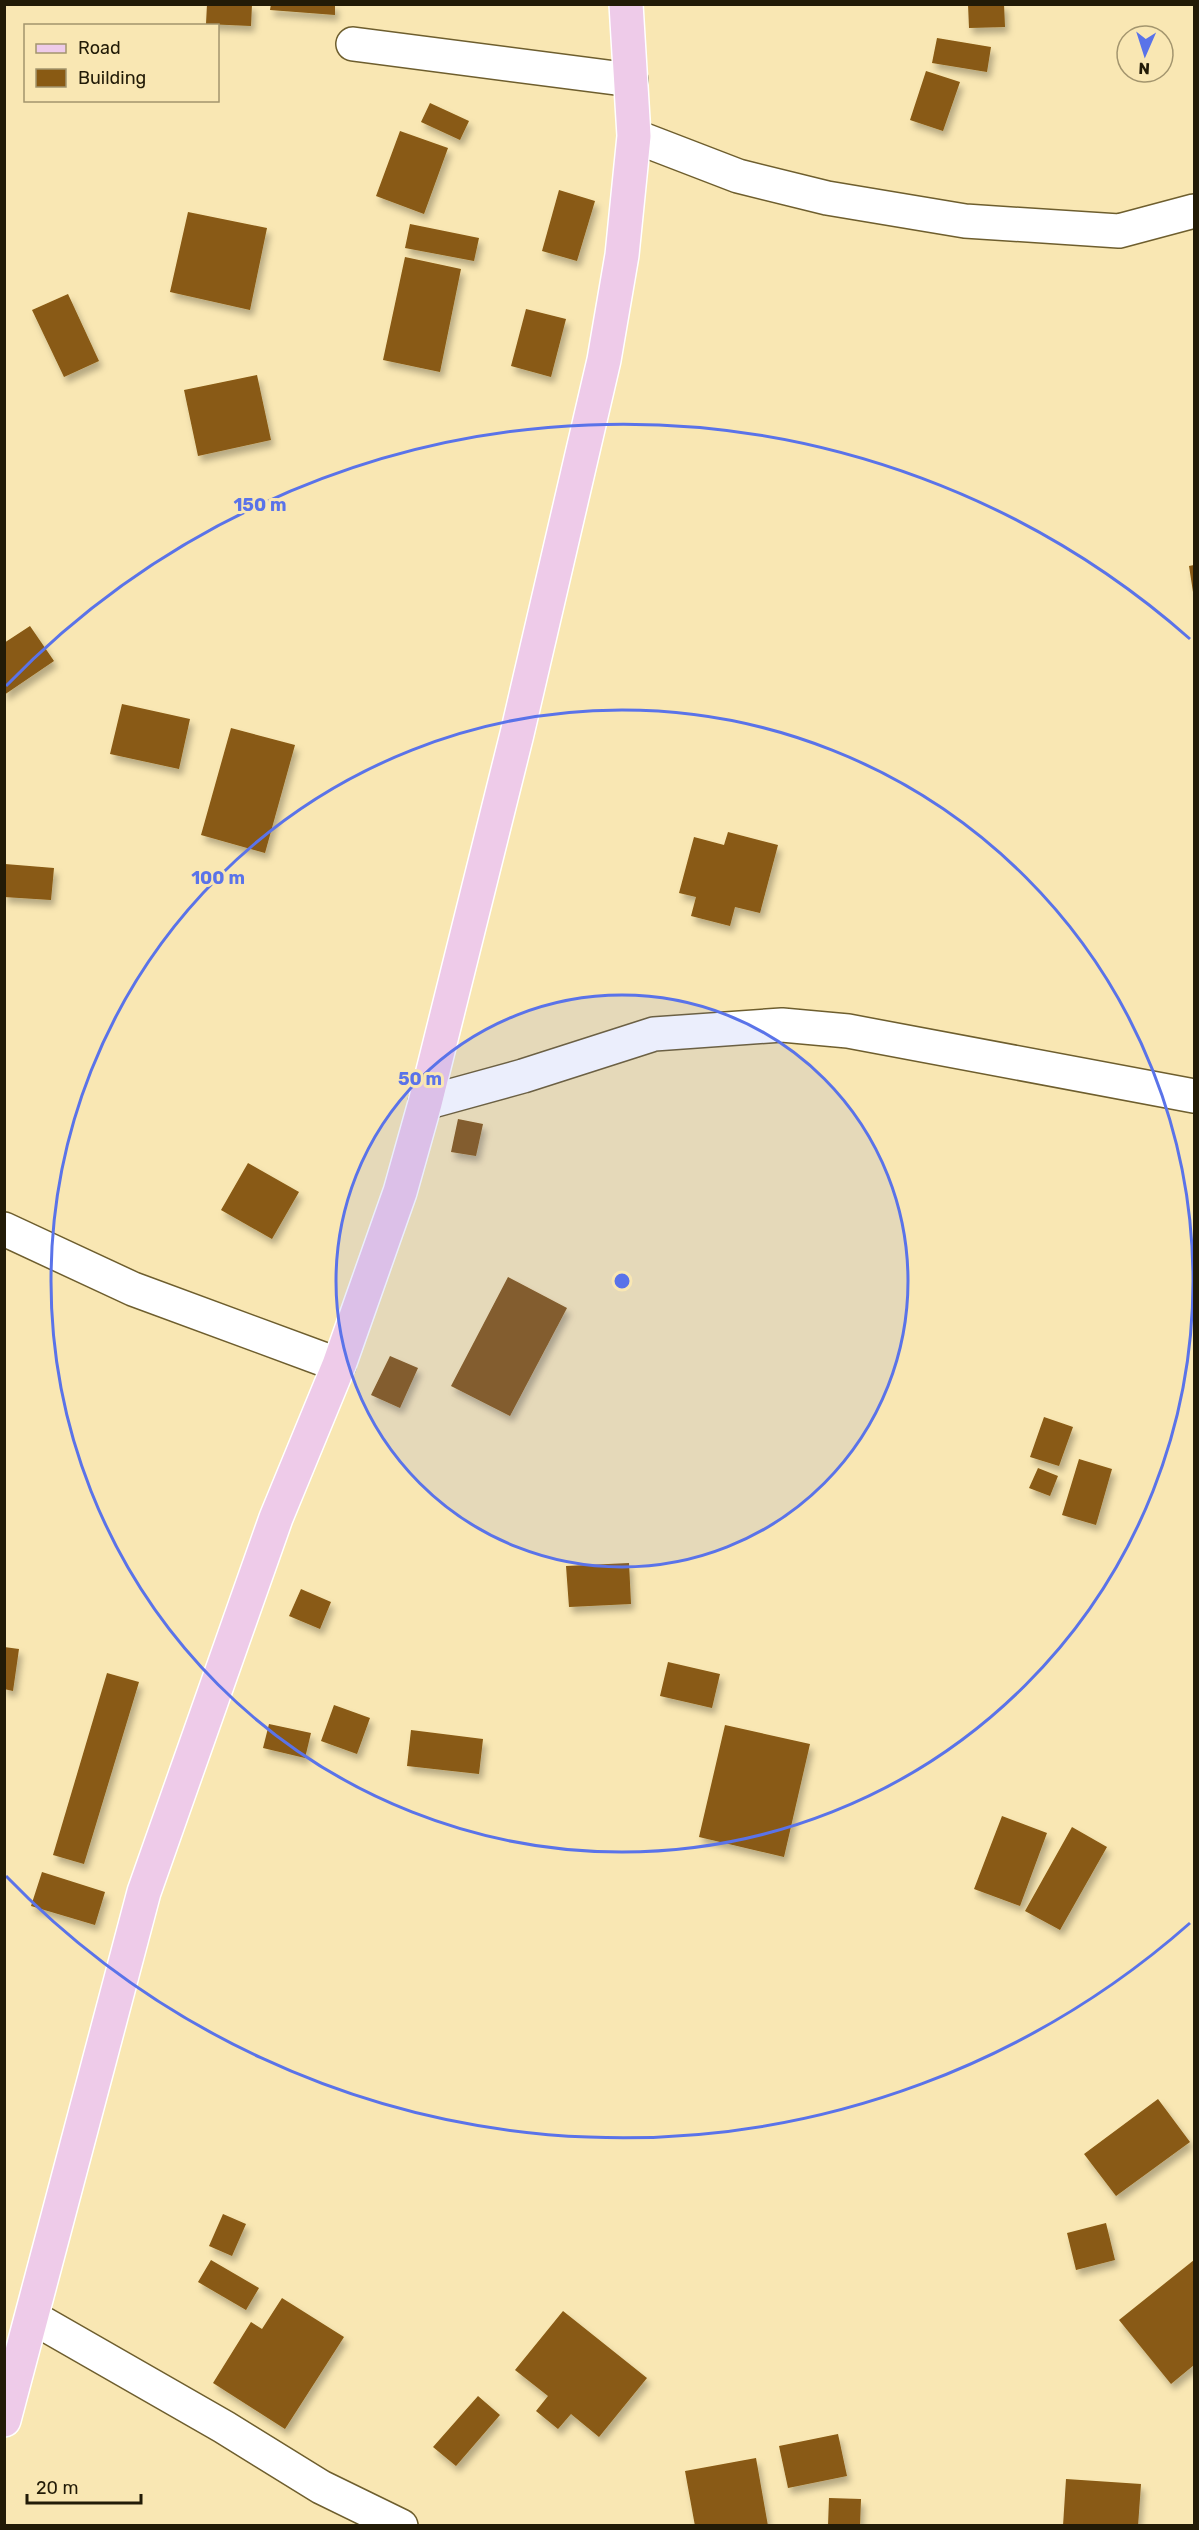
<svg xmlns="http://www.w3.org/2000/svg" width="1199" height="2530" font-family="Rubik,sans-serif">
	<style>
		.building { fill: #895a13; filter: url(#shadow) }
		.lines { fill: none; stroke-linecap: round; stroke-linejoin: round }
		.minor-casing { stroke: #6e5e2e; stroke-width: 36 }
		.major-casing { stroke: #fff; stroke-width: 36 }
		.minor { stroke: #fff; stroke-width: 33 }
		.major { stroke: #eecbe9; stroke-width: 33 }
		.ring { fill: none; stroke: #5a73e9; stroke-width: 3 }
		.centre { fill: #5a73e9; stroke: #f9e7b3; stroke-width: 3 }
		.ring-label { font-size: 18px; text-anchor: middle; font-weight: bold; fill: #5a73e9; stroke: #f9e7b3; stroke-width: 6; stroke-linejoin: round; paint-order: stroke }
	</style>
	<defs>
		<filter id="shadow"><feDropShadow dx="3.5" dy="6" stdDeviation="3" flood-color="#0004"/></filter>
	</defs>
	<rect width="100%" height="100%" fill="#f9e7b3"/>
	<path class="building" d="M207,4H252L251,26L206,24Z
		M271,4H335V15L270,10Z
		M968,4H1004L1005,27L969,28Z
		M937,38L991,47L987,72L932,63Z
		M926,71L960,82L943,131L910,120Z
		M430,103L469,121L460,140L421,122Z
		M400,131L448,148L424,214L376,196Z
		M559,190L595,201L577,261L542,251Z
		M188,212L267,228L250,310L170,292Z
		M410,224L479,238L474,261L405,248Z
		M405,257L461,269L440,372L383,360Z
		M68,294L99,361L64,377L32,310Z
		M526,309L566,319L551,377L511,366Z
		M257,375L271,440L198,456L184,390Z
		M1194,565V592H1193L1189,566Z
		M30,626L54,661L4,695V643Z
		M122,704L190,719L179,769L110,754Z
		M231,728L295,745L265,853L201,835Z
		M728,832L778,845L760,913L735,907L730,926L691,916L696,897L679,893L694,837L724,845Z
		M5,864L54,868L51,900L4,897Z
		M458,1119L483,1124L476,1156L451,1152Z
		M248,1163L299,1192L272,1239L221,1210Z
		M508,1277L567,1308L510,1416L451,1386Z
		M390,1356L418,1368L400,1408L371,1395Z
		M1044,1417L1073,1427L1059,1466L1030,1457Z
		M1079,1459L1112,1469L1096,1525L1062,1515Z
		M1038,1468L1058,1476L1050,1496L1029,1488Z
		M629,1563L631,1604L569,1607L566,1566Z
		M301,1589L331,1602L320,1629L289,1616Z
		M4,1647L19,1649L13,1691L4,1689Z
		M668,1662L720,1674L712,1708L660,1696Z
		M107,1673L139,1682L84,1864L53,1855Z
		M334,1705L370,1718L357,1754L321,1741Z
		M269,1724L311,1733L305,1758L263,1748Z
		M725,1725L810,1744L784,1857L699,1837Z
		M411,1730L483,1739L479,1774L407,1766Z
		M1002,1816L1047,1833L1020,1906L974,1889Z
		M1072,1827L1107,1847L1060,1930L1025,1911Z
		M42,1872L105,1892L95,1925L31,1906Z
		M1158,2099L1190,2142L1116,2196L1084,2154Z
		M223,2214L246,2224L232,2256L209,2246Z
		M1106,2223L1115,2260L1076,2270L1067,2233Z
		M211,2260L259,2288L246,2310L198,2282Z
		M1194,2260V2365L1171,2384L1119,2320Z
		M282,2298L344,2337L285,2429L213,2383L251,2322L262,2329Z
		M563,2311L647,2378L599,2437L571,2414L558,2429L536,2411L548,2396L515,2370Z
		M478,2396L500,2415L456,2466L433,2447Z
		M838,2434L847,2476L788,2488L779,2446Z
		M756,2458L768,2526H695L685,2471Z
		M1066,2479L1141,2484L1138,2526H1063Z
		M829,2498L861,2499L860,2526H828Z"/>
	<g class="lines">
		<g class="minor-casing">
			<path id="minor" d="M353,44L631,80
				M634,136L738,176L827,198L965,221L1119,231L1194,211
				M425,1103L523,1076L654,1034L782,1025L848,1031L1194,1096
				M4,1229L133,1289L339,1365
				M32,2317L224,2427L321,2487L401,2526"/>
		</g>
		<g class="major-casing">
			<path id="major" d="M4,2420L144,1892L276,1518L339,1365L400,1192L425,1103L517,734L604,360L622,255L634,136L626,4"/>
		</g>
		<use href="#minor" class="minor"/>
		<use href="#major" class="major"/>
	</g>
	<circle cx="622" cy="1281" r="286" fill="#5a73e9" fill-opacity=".12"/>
	<g class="ring">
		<circle cx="622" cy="1281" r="286"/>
		<circle cx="622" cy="1281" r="571"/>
		<path d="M1190 1923A857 857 0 0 1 6 1876M6 686A857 857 0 0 1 1190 639"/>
	</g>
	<circle cx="622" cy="1281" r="9" class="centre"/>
	<g class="ring-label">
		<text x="260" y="511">150 m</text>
		<text x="218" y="884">100 m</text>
		<text x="420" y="1085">50 m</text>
	</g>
	<rect width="1199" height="2530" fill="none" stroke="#221b07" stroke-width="12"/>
	<rect x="24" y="24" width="195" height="78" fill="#f9e7b3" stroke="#a3956e" stroke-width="1.5"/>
	<rect x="36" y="44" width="30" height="9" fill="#eecbe9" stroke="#a3956e" stroke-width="1.5"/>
	<text x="78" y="54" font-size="18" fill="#221b07">Road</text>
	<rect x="36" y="69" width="30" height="18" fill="#895a13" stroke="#a3956e" stroke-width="1.5"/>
	<text x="78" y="84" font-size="18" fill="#221b07">Building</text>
	<g transform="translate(1145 54) rotate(183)"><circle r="28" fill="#f9e7b3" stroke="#a3956e" stroke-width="1.5"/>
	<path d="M0-4.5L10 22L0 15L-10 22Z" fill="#5a73e9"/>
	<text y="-9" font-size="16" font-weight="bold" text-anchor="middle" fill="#221b07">N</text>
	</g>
	<path d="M27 2494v9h114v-9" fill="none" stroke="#221b07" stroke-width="3"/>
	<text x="36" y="2494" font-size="18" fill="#221b07" stroke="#f9e7b3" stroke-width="4.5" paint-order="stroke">20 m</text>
</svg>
